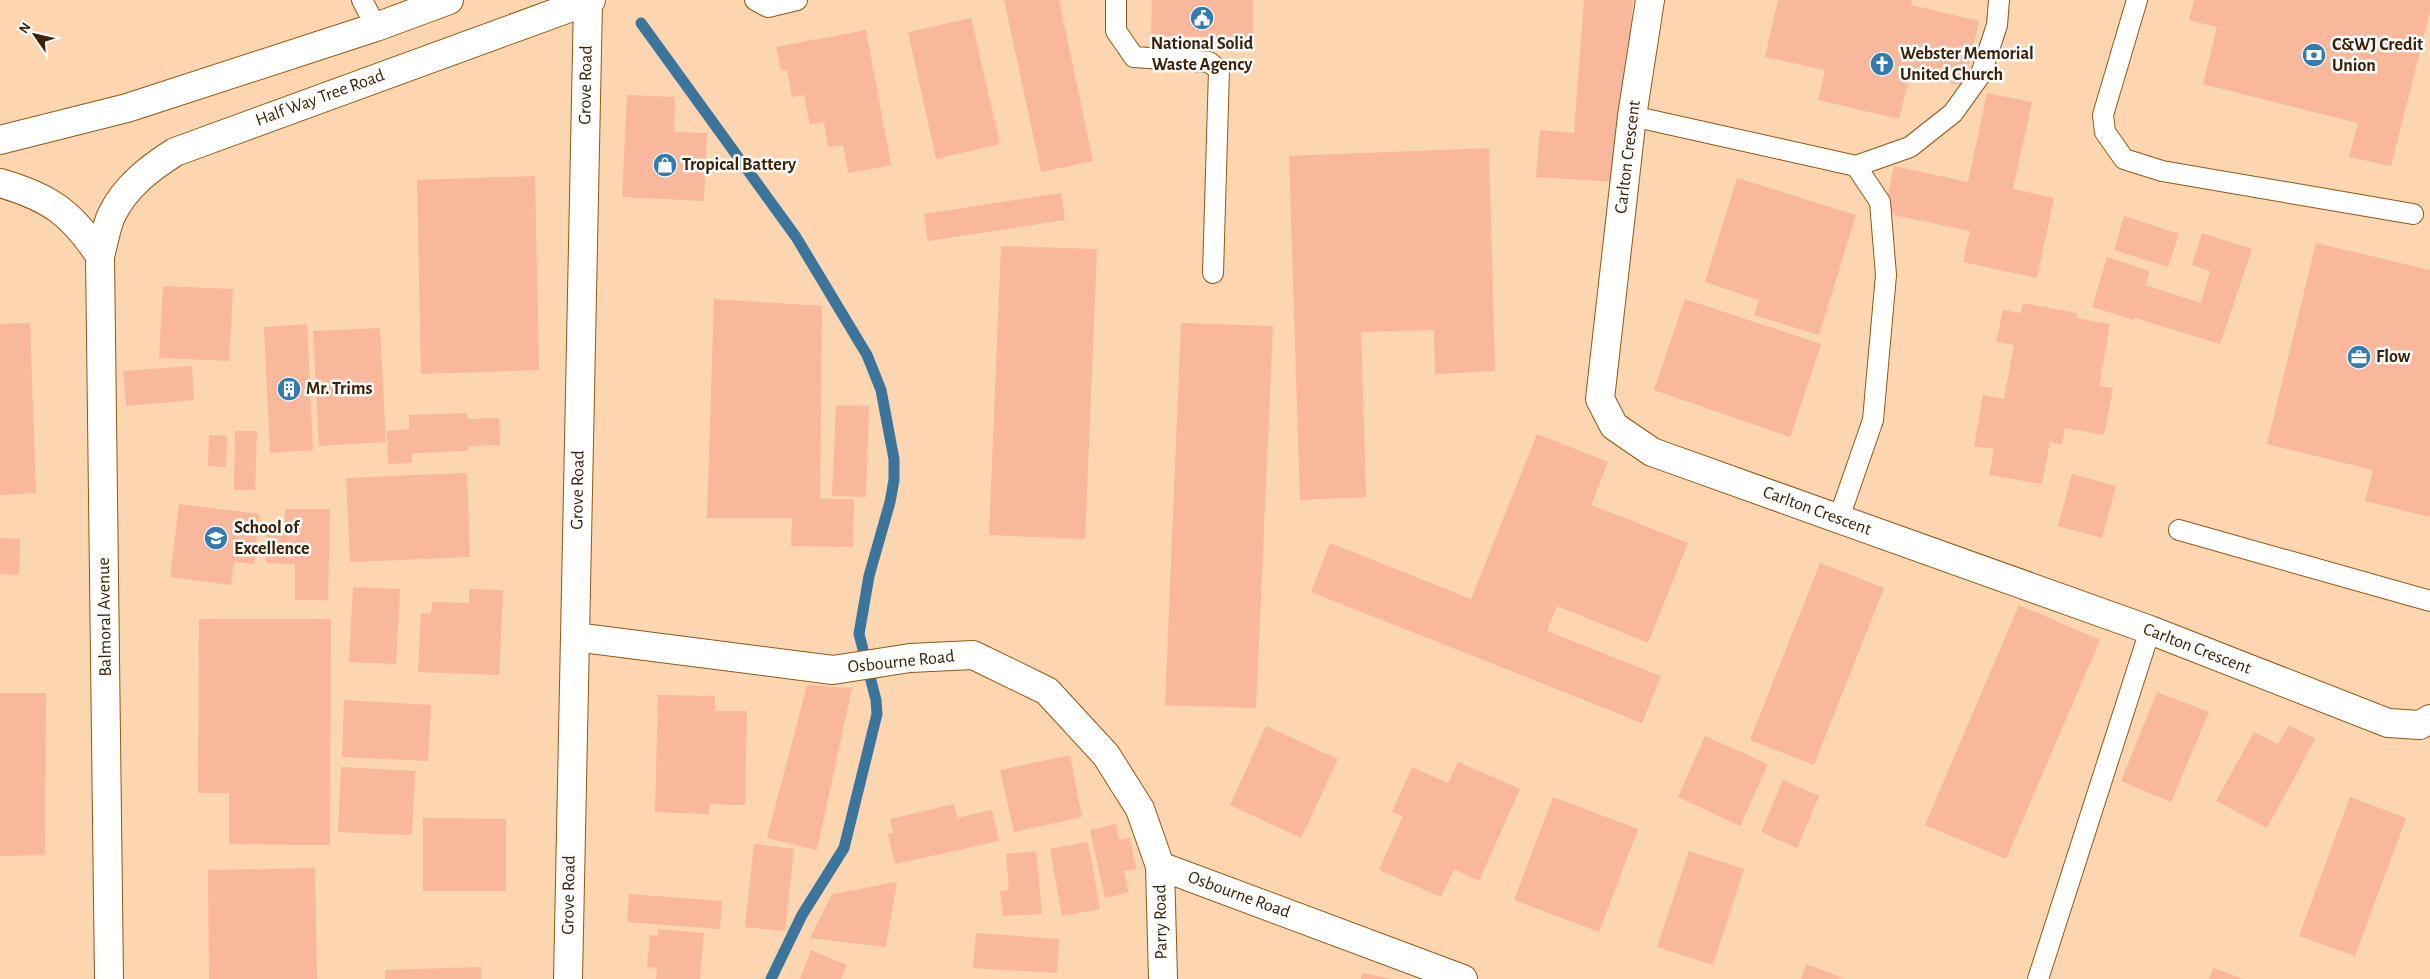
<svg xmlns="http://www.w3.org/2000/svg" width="2430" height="979" font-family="'Alegreya Sans',sans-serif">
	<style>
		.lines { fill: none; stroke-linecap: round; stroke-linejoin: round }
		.stream { stroke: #3c759c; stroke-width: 11 }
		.building { fill: #f9b79c }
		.lane-casing { stroke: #915815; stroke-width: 22 }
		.street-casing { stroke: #915815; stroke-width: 30 }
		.primary-casing { stroke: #915815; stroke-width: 30 }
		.lane { stroke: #fff; stroke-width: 20 }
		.street { stroke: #fff; stroke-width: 28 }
		.primary { stroke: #fff; stroke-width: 28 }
		.labels { text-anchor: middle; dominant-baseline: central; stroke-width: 5; stroke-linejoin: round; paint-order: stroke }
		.poi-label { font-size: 18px; font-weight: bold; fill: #3b2208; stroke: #fefefe; text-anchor: start }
		.street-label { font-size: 18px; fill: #3b2208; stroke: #fefefe }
	</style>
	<rect width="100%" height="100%" fill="#fcd5b1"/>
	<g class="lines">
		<path class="stream" d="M641,23L796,237L867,355L881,390L894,459V480L890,502L869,576L859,634L876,700L877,714L844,848L802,915L771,979"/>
	</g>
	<path class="building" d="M1004,0H1059L1093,161L1041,172Z
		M1152,0H1253V37L1151,36Z
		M1584,0H1633L1618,182L1536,177L1540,130L1574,133Z
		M1778,0H1912L1911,5L1979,21L1964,86L1910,73L1899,119L1818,100L1825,70L1765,57Z
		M2194,0H2430V12L2391,166L2349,157L2358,123L2203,84L2217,27L2189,20Z
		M971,18L1000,144L936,159L908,32Z
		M866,30L891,165L848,173L843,145L828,147L824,122L810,125L804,95L792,97L787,70L781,71L776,47Z
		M1987,93L2032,102L2013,189L2054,198L2037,278L1963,262L1970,231L1884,213L1894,166L1968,182Z
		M627,95L675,97L674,132L707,133L704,201L622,197Z
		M1489,148L1495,371L1435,374L1434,330L1361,332L1366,497L1300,500L1289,156Z
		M535,176L539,370L421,374L417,180Z
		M1737,178L1856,215L1819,335L1754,315L1759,300L1705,282Z
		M1061,193L1065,220L928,241L924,214Z
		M2124,216L2179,234L2168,267L2114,250Z
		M2202,233L2252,249L2220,344L2135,318L2134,320L2092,307L2107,257L2150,271L2145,285L2201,303L2210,271L2192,265Z
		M2316,243L2430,270V517L2365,501L2373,470L2267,444Z
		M1001,246L1097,249L1085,539L989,535Z
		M163,286L233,289L229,361L159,358Z
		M714,299L822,306L820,499H854L853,547L791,546L792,518H707Z
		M1685,299L1821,344L1790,437L1654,390Z
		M2023,303L2077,313L2076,318L2110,324L2099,386L2113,388L2104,435L2065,428L2062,445L2050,442L2042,484L1989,475L1994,449L1974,446L1983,395L2004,399L2014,345L1996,342L2003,310L2021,313Z
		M30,323L36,493L0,495V324Z
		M1181,323L1273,326L1256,708L1165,705Z
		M307,324L313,450L270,453L264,327Z
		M380,328L386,442L319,446L313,331Z
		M192,366L194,400L126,406L123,371Z
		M836,405L869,406L866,497L832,496Z
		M467,413V419L499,418L500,445L468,446V451L412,453V463L388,464L387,431L409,429V415Z
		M235,431H257L255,490H234Z
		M1537,434L1608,462L1591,505L1688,543L1648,643L1557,606L1547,631L1661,676L1642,723L1311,592L1330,543L1471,599Z
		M209,435L227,436L226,467L208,466Z
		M467,473L470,557L350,562L346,478Z
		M2072,474L2116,486L2102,538L2058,526Z
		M179,504L260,514L254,564L234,562L231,585L170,577Z
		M285,509H330L328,600H295V564L266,563V531L285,532Z
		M0,538L20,539L19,575L0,574Z
		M1820,563L1884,588L1814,765L1750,740Z
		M353,587L400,589L396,664L349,662Z
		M469,589L503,590L499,675L418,672L421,613L431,614L432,602L469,603Z
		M2019,605L2100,640L2006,859L1925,825Z
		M199,619H331L330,845L229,844V793H198Z
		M807,685L852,688L817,850L767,838Z
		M2157,692L2209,712L2171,802L2121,781Z
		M0,693H46L45,855L0,856Z
		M658,695L715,696V711H747L745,805L709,804V814L655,812Z
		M344,700L431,705L428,761L342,757Z
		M2289,725L2315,739L2267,828L2216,801L2254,732L2278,744Z
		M1266,726L1338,759L1301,838L1230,805Z
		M1705,736L1768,764L1740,826L1678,797Z
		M1070,755L1082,817L1014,832L1000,770Z
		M1458,762L1520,789L1479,881L1454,869L1441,897L1379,870L1403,816L1392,812L1412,767L1448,783Z
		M341,767L415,771L412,835L338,832Z
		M1783,780L1819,796L1797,848L1761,832Z
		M1553,797L1638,829L1599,932L1514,900Z
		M2350,797L2406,818L2355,956L2299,936Z
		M954,804L957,818L992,810L999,841L895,864L888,834L893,833L890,819Z
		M423,818L506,819V891H423Z
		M1116,824L1119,840L1130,838L1136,869L1124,871L1129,892L1105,898L1090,830Z
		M1088,842L1100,909L1062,916L1050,849Z
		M754,844L794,849L785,931L745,927Z
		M1036,851L1042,914L1003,916L1000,891L1009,890L1006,854Z
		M1689,851L1744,869L1713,965L1657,947Z
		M315,868L317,979H209L208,870Z
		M897,882L886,947L810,938L832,894Z
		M629,894L722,901L720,929L627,922Z
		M658,929L704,933L700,979H656L657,968L647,967L650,935L658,936Z
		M976,933L1059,939L1057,973L973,968Z
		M811,950L847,965L841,979H800Z
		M1806,964L1845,979H1801Z
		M481,967V979H385V970Z
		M2213,968L2244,979H2209Z
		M1362,973L1388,978V979H1361Z"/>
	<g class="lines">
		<g class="lane-casing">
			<path id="lane" d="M362,0L376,27
				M755,0L768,7L797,0
				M1116,0V31L1134,57L1209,62L1219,70L1213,273
				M2137,0L2103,115L2105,132L2124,159L2162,171L2413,214
				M1632,116L1856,166L1910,147L1953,113L1981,74L1997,25L1999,0
				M1839,518L1873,420L1886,275L1880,202L1856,166
				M2179,530L2430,601
				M2038,979L2150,630"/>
		</g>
		<g class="street-casing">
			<path id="street" d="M1650,0L1632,116L1600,399L1614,426L1652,452L2150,630L2388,723L2420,725L2430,719
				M575,637L833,670L910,658L973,655L1047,691L1106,755L1140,809L1160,866L1163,979
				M1160,866L1463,979
				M568,979L588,1"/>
		</g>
		<g class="primary-casing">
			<path id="primary" d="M0,140L127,108L376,27L449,0
				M0,183C49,197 72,213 100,256
				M109,979L100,256C104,243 106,226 112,214C126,186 150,168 175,152L591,0"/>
		</g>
		<use href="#lane" class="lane"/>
		<use href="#street" class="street"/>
		<use href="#primary" class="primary"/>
	</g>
	<defs>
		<g id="civic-disc" transform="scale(1.25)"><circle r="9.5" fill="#347cb0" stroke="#fefefe"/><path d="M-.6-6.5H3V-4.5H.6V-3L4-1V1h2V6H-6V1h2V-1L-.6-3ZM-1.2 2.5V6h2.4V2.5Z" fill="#fff"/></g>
		<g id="bank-disc" transform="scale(1.25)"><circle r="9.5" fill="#347cb0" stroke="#fefefe"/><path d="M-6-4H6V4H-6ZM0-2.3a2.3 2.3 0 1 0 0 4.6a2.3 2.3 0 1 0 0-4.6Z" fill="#fff"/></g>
		<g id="church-disc" transform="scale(1.25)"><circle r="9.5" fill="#347cb0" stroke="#fefefe"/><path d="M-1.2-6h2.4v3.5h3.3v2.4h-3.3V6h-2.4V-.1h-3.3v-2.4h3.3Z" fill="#fff"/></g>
		<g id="shop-disc" transform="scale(1.25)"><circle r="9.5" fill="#347cb0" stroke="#fefefe"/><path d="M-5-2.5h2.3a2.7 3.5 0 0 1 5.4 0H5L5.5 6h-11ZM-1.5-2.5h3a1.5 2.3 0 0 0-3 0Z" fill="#fff"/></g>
		<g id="office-disc" transform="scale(1.25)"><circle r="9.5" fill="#347cb0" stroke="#fefefe"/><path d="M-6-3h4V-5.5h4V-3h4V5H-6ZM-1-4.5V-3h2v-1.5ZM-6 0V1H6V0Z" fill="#fff"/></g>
		<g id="building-disc" transform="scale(1.25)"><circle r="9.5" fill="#347cb0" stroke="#fefefe"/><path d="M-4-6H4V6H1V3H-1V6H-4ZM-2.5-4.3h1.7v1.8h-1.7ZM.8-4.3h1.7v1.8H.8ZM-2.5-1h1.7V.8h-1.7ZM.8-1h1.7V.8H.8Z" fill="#fff"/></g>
		<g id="school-disc" transform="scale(1.25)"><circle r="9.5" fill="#347cb0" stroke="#fefefe"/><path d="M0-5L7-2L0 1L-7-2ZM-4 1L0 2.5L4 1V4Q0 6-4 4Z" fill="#fff"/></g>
	</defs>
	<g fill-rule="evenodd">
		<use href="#civic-disc" x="1202" y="18"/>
		<use href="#bank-disc" x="2314" y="55"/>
		<use href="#church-disc" x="1882" y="64"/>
		<use href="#shop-disc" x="665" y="165"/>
		<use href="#office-disc" x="2359" y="357"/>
		<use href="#building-disc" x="289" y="389"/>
		<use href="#school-disc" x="216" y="538"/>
	</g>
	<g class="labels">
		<g class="poi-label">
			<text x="1202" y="44" text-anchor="middle">National Solid<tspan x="1202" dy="21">Waste Agency</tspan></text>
			<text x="2332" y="45">C&amp;WJ Credit<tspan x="2332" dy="21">Union</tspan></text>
			<text x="1900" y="54">Webster Memorial<tspan x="1900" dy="21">United Church</tspan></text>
			<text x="682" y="165">Tropical Battery</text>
			<text x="2376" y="357">Flow</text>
			<text x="306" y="389">Mr. Trims</text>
			<text x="234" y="528">School of<tspan x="234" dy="21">Excellence</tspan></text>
		</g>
		<g class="street-label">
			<text transform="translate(586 85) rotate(-89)">Grove Road</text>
			<text transform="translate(320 98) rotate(-20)">Half Way Tree Road</text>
			<text transform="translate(1628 157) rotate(-83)">Carlton Crescent</text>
			<text transform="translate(578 490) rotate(-89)">Grove Road</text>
			<text transform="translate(1817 511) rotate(20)">Carlton Crescent</text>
			<text transform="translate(105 617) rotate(-91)">Balmoral Avenue</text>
			<text transform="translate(2197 649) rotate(21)">Carlton Crescent</text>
			<text transform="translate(901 662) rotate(-6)">Osbourne Road</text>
			<text transform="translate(569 895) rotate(-89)">Grove Road</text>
			<text transform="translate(1239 895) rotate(20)">Osbourne Road</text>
			<text transform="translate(1161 922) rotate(-91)">Parry Road</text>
		</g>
	</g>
	<g transform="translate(35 35) rotate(304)" stroke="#fefefe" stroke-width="4" paint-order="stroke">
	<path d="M0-4L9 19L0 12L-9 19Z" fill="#3b2208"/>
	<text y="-8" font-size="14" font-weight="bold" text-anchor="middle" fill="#3b2208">N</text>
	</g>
</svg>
